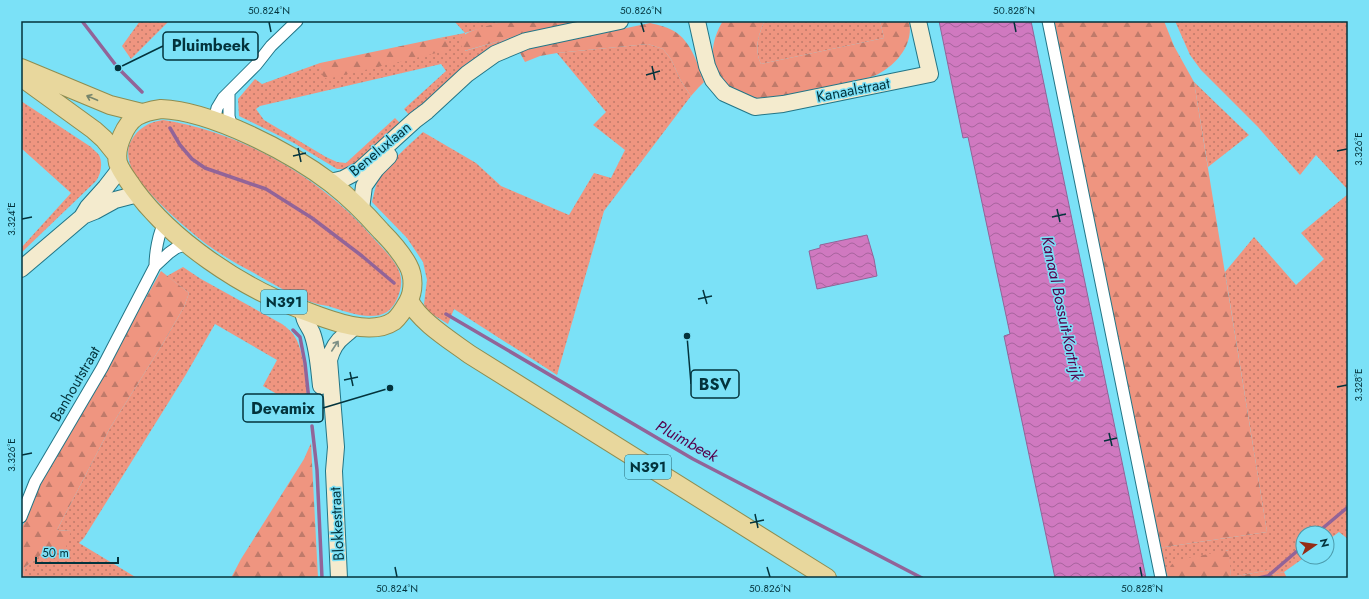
<svg xmlns="http://www.w3.org/2000/svg" width="1369" height="599" font-family="Jost,sans-serif">
	<style>
		.grass { fill: url(#grass-dots) }
		.forest { fill: url(#forest-firs) }
		.water { fill: url(#water-waves); stroke: #926498 }
		.lines { fill: none; stroke-linecap: round; stroke-linejoin: round }
		.stream { stroke: #926498; stroke-width: 3.5 }
		.street-casing { stroke: #237586; stroke-width: 13 }
		.secondary-casing { stroke: #237586; stroke-width: 18 }
		.primary-casing { stroke: #8e8d51; stroke-width: 20 }
		.street { stroke: #fff; stroke-width: 11 }
		.secondary { stroke: #f4ebce; stroke-width: 16 }
		.primary { stroke: #e8d79d; stroke-width: 18 }
		.oneway { stroke: #76856c }
		.oneway2 { stroke: #7c8f85 }
		.ticks { fill: none; stroke: #03333c; stroke-width: 1.5 }
		.labels { text-anchor: middle; dominant-baseline: central; stroke-width: 3; stroke-linejoin: round; paint-order: stroke }
		.shield { fill: #7be1f7; stroke: #276774; stroke-width: 1 }
		.shield-label { font-size: 14px; font-weight: bold; fill: #03333c }
		.street-label { font-size: 15px; fill: #03333c; stroke: #7be1f7 }
		.water-label { font-size: 16px; font-style: italic; fill: #55024c; stroke: #7be1f7 }
		.leader { fill: none; stroke: #03333c; stroke-width: 1.5 }
		.callout-dot { fill: #03333c; stroke: #7be1f7; stroke-width: 1.5 }
		.callout { fill: #7be1f7; stroke: #03333c; stroke-width: 1.5 }
		.callout-label { font-size: 16px; text-anchor: middle; font-weight: bold; fill: #03333c }
		.neatline { fill: none; stroke: #03333c; stroke-width: 1.5 }
		.ticks-label { font-size: 10px; text-anchor: middle; fill: #03333c }
	</style>
	<defs>
		<pattern id="grass-dots" width="8" height="8" patternUnits="userSpaceOnUse"><rect width="8" height="8" fill="#ef9580"/><path d="M2 2h.1M6 6h.1" fill="none" stroke="#bf7a6a" stroke-width="1.8" stroke-linecap="round"/></pattern>
		<pattern id="forest-firs" width="22" height="20" patternUnits="userSpaceOnUse"><rect width="22" height="20" fill="#ef9580"/><path d="M5 1l3.5 6h-7zM16 11l3.5 6h-7z" fill="#bf7a6a"/></pattern>
		<pattern id="water-waves" width="16" height="10" patternUnits="userSpaceOnUse"><rect width="16" height="10" fill="#d079c0"/><path d="M0 5q4-4 8 0t8 0" fill="none" stroke="#a7649d"/></pattern>
	</defs>
	<rect width="100%" height="100%" fill="#7be1f7"/>
	<path class="grass" d="M140,21H169L131,59L122,46Z
		M454,21H505L465,33V51L517,36L486,51L466,64L410,116L404,109L446,71L441,64L260,106L256,109L264,120L326,157L337,162L346,163L395,118L402,125L354,169H337L294,143L239,116L238,99L255,79L262,84L320,63V70L448,40L439,38L465,33Z
		M766,21H880L884,38L761,64C754,50 758,36 764,22Z
		M1175,21H1348V190L1316,155L1300,175L1258,127L1201,70L1190,55Z
		M648,44L663,49L671,59L681,81L691,96L604,211L557,375L454,309L448,324L427,311L424,304L427,280L423,262L407,238L372,202C374,194 375,187 378,180C384,167 411,143 423,132L476,163L501,186L569,215L594,173L611,178L625,150L593,125L606,112L557,53Z
		M1194,82L1249,135L1208,167Z
		M21,101L91,147C93,150 97,152 99,155C103,163 101,174 96,181L21,253V248L71,193L21,148Z
		M163,120C242,132 324,179 375,240C383,249 394,259 399,271C403,281 401,291 396,301C394,305 390,310 387,312C371,322 344,311 328,306C322,305 316,304 311,302C291,294 272,284 254,273C231,261 208,247 189,230C172,216 144,190 133,171C128,162 126,150 131,141C138,128 149,122 163,120Z
		M1348,194V539L1339,532L1327,541V533H1303V557H1305L1284,572L1271,575L1270,570L1231,577L1228,550L1167,573L1168,578H1164L1158,548L1267,532L1225,272L1254,237L1296,285L1324,259L1301,233Z
		M183,267L201,279L282,324C286,327 290,330 293,334C306,351 306,391 308,412L263,386L277,360L215,324L185,376L84,538L79,543L137,578H23L25,567L71,531L57,530L110,428L162,345L184,307L189,293L167,276Z"/>
	<path class="forest" d="M505,21H583L517,36L464,51C462,47 459,43 461,39C464,30 496,24 505,21Z
		M723,21H766L764,22C758,36 754,50 761,64L884,38L880,21H909C914,43 898,63 880,73C872,78 860,79 851,81C823,88 773,104 746,96C729,91 714,73 713,55C712,44 717,30 723,21Z
		M1051,21H1164L1174,46L1194,82L1267,532L1158,548Z
		M650,23C658,25 669,27 677,33C692,44 698,65 704,82L699,87L691,96L681,81L671,59L663,49L648,44L557,53L540,56L525,62L519,51Z
		M439,38L448,40L450,47L449,50L327,79C320,75 320,71 320,63Z
		M161,271L189,293L184,307L162,345L110,428L57,530L71,531L64,554L46,551L25,567L23,578H21V532L27,513L40,482L91,395Z
		M311,443L318,578H231L241,559L304,459Z
		M1229,550L1231,577L1270,570L1271,575L1284,572L1287,578H1168L1167,573L1171,565L1178,560Z"/>
	<path class="water" d="M939,21H1031L1146,578H1055L1004,336L1010,334L968,137L963,138Z
		M867,235L874,259L877,276L817,289L809,251L820,248V245Z"/>
	<g class="lines">
		<path class="stream" d="M82,21L118,68L142,92
			M170,128L180,145L192,159L205,168L266,189L312,218L362,256L394,283
			M446,314L693,459L922,578
			M293,330L300,337L305,363L310,410
			M312,426L317,470L322,578
			M1317,533L1348,507
			M1259,578L1268,576L1303,546"/>
		<g class="street-casing">
			<path id="street" d="M1048,21L1161,578
				M229,93V116L232,128
				M214,121L217,108L223,98L256,65L271,46L297,21
				M155,266C155,255 158,232 165,223
				M21,517L35,482L102,368L155,266L169,253L176,248L184,245L187,242"/>
		</g>
		<g class="secondary-casing">
			<path id="secondary" d="M697,21L707,66L713,80L724,93L755,107L783,104L930,74L918,21
				M330,182L343,179L360,170L415,120L427,111L467,74L495,54L526,41L620,21
				M361,209L364,186L376,169L389,156
				M85,215L95,211L115,200L138,194
				M21,269L82,217L88,207L106,187L120,169
				M304,310C302,319 309,326 312,333C318,349 319,369 321,386
				M339,578L334,471L336,447L329,360C332,349 336,342 345,335C348,332 352,330 354,326"/>
		</g>
		<g class="primary-casing">
			<path id="primary" d="M21,68L110,105L142,113
				M21,77L94,130L104,139L117,155
				M161,109C212,111 290,152 331,183C349,197 366,214 381,231C391,241 401,252 408,265C414,276 414,291 408,302C404,309 400,316 394,321C369,338 324,318 300,309C241,287 172,241 134,189C129,181 121,172 118,163C116,154 118,145 122,136C130,117 140,112 161,109Z
				M409,300C419,321 450,340 469,354L827,578"/>
		</g>
		<use href="#street" class="street"/>
		<use href="#secondary" class="secondary"/>
		<use href="#primary" class="primary"/>
	</g>
	<defs><path id="oneway-shaft" d="M-6 0H5M1.5-3L5.5 0L1.5 3" fill="none" stroke-width="1.6" stroke-linecap="round" stroke-linejoin="round"/></defs>
	<use class="oneway" href="#oneway-shaft" transform="translate(92 98) rotate(-157)"/>
	<use class="oneway2" href="#oneway-shaft" transform="translate(335 346) rotate(-57)"/>
	<path class="ticks" d="M269,22L271,32M641,22L644,32M1014,22L1016,32M652,66L655,80M646,75L660,71M298,148L301,162M1337,151L1347,149M293,156L306,153M1057,209L1060,222M1052,217L1066,214M22,219L32,217M703,290L707,304M698,299L712,296M350,372L353,386M344,380L358,377M1337,387L1347,385M1109,433L1112,446M1104,441L1117,438M22,455L32,453M755,514L758,528M750,523L764,520M395,567L397,577M767,567L770,577M1140,567L1142,577"/>
	<g class="labels">
		<g class="shield">
			<rect x="261" y="290" width="46" height="24" rx="3"/>
			<rect x="625" y="455" width="46" height="24" rx="3"/>
		</g>
		<g class="shield-label">
			<text x="284" y="302">N391</text>
			<text x="648" y="467">N391</text>
		</g>
		<g class="street-label">
			<text transform="translate(853 90) rotate(-11)">Kanaalstraat</text>
			<text transform="translate(380 149) rotate(-40)">Beneluxlaan</text>
			<text transform="translate(75 384) rotate(-60)">Banhoutstraat</text>
			<text transform="translate(337 524) rotate(-93)">Blokkestraat</text>
		</g>
		<g class="water-label">
			<text transform="translate(1062 308) rotate(78)">Kanaal Bossuit-Kortrijk</text>
			<text transform="translate(687 441) rotate(29)">Pluimbeek</text>
		</g>
	</g>
	<path class="leader" d="M118 68L163 46M687 336L691 384M390 388L323 408"/>
	<g class="callout-dot">
		<circle cx="118" cy="68" r="4"/>
		<circle cx="687" cy="336" r="4"/>
		<circle cx="390" cy="388" r="4"/>
	</g>
	<g class="callout">
		<rect x="163" y="32" width="95" height="28" rx="4"/>
		<rect x="691" y="370" width="48" height="28" rx="4"/>
		<rect x="243" y="394" width="80" height="28" rx="4"/>
	</g>
	<g class="callout-label">
		<text x="211" y="51">Pluimbeek</text>
		<text x="715" y="390">BSV</text>
		<text x="283" y="414">Devamix</text>
	</g>
	<rect width="1369" height="599" fill="none" stroke="#7be1f7" stroke-width="44"/>
	<g transform="translate(1315 545) rotate(77)"><circle r="19" fill="#7be1f7" stroke="#4b9bac"/>
	<path d="M0-3L7 15L0 10L-7 15Z" fill="#952c15"/>
	<text y="-6" font-size="11" font-weight="bold" text-anchor="middle" fill="#03333c">N</text>
	</g>
	<path d="M36 557v6h82v-6" fill="none" stroke="#03333c" stroke-width="2"/>
	<text x="42" y="557" font-size="12" fill="#03333c" stroke="#7be1f7" stroke-width="3" paint-order="stroke">50 m</text>
	<rect x="22" y="22" width="1325" height="555" class="neatline"/>
	<g class="ticks-label">
		<text x="269" y="14">50.824°N</text>
		<text x="641" y="14">50.826°N</text>
		<text x="1014" y="14">50.828°N</text>
		<text transform="translate(1358 149) rotate(-90)" y="4">3.326°E</text>
		<text transform="translate(11 219) rotate(-90)" y="4">3.324°E</text>
		<text transform="translate(1358 385) rotate(-90)" y="4">3.328°E</text>
		<text transform="translate(11 455) rotate(-90)" y="4">3.326°E</text>
		<text x="397" y="592">50.824°N</text>
		<text x="770" y="592">50.826°N</text>
		<text x="1142" y="592">50.828°N</text>
	</g>
</svg>
